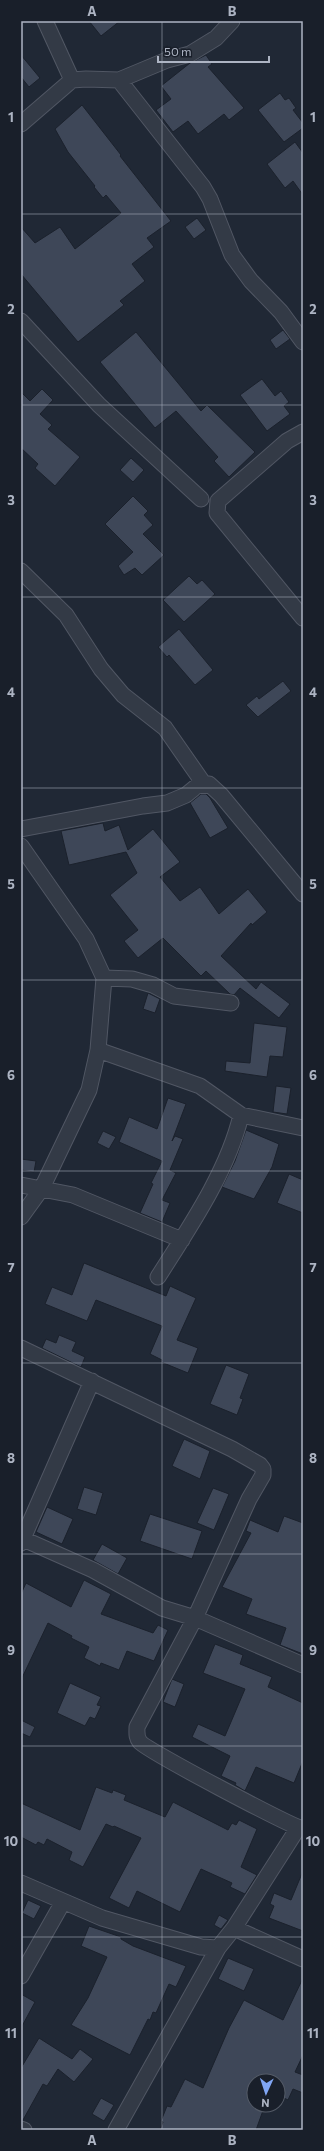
<svg xmlns="http://www.w3.org/2000/svg" width="324" height="2151" font-family="Commissioner,sans-serif">
	<style>
		.building { fill: #3e4758; stroke: #1b212c }
		.lines { fill: none; stroke-linecap: round; stroke-linejoin: round }
		.minor-casing { stroke: #515764; stroke-width: 17 }
		.minor { stroke: #333a46; stroke-width: 15 }
		.grid { fill: none; stroke: #adb4c3; stroke-width: 1; stroke-opacity: 0.55 }
		.neatline { fill: none; stroke: #adb4c3; stroke-width: 1.5 }
		.grid-label { font-size: 13px; text-anchor: middle; font-weight: bold; fill: #adb4c3 }
	</style>
	<rect width="100%" height="100%" fill="#202835"/>
	<path class="building" d="M89,21H120L101,36Z
		M21,55L40,78L29,87L21,77Z
		M206,55L212,64L208,67L244,108L229,120L224,114L198,134L188,121L173,132L156,110L171,99L161,86L190,63Z
		M280,93L285,100L289,98L296,108L293,110L303,123V128L284,142L258,110Z
		M82,105L121,155L120,156L171,221L147,238L154,247L132,264L145,281L120,301L124,305L78,342L21,274V227L35,243L60,227L75,249L121,213L106,195L103,198L94,187L95,186L68,152L55,129Z
		M295,142L303,153V195L293,181L285,188L267,164Z
		M197,218L206,230L194,239L185,227Z
		M283,330L290,339L276,349L270,340Z
		M136,332L201,411L207,405L255,452L229,477L214,461L218,457L176,411L155,428L100,362Z
		M262,379L275,396L281,391L289,402L284,406L290,414L267,431L240,395Z
		M42,389L53,400L40,414L52,425L48,429L80,457L55,486L35,468L38,464L21,448V392L30,401Z
		M131,458L144,470L133,482L120,470Z
		M133,496L148,511L144,515L153,525L143,534L164,555L142,575L135,568L124,575L118,566L133,552L105,524Z
		M189,576L197,584L202,580L215,594L184,622L163,600Z
		M179,629L213,670L195,685L169,655L167,657L158,647Z
		M283,681L291,691L258,717L246,705L257,696L259,699Z
		M201,794H206L210,798L228,828L210,838L190,803Z
		M103,823L105,831L119,825L128,850L153,829L180,862L160,877L180,901L200,887L219,914L248,889L267,912L252,925L251,923L221,956L256,989L261,982L290,1004L279,1018L240,988L234,995L230,994L206,971L201,976L163,938L138,958L124,941L138,930L110,895L137,873L126,852L69,865L61,831Z
		M148,993L160,999L155,1013L143,1009Z
		M254,1023L287,1027L283,1057L270,1056L267,1077L225,1071L226,1061L250,1063Z
		M276,1086L291,1088L287,1114L273,1112Z
		M168,1098L186,1104L172,1141L175,1136L183,1139L170,1170L176,1173L162,1200L170,1203L162,1222L140,1213L153,1184L151,1183L162,1161L119,1142L129,1117L157,1129Z
		M246,1130L279,1144L272,1167L254,1199L222,1187L235,1161Z
		M103,1131L116,1137L109,1149L97,1143Z
		M21,1159L36,1161L34,1172L21,1170Z
		M289,1174L303,1180V1213L277,1203Z
		M84,1263L166,1296L170,1286L196,1298L177,1340L198,1348L188,1373L161,1362L162,1360L150,1354L162,1326L96,1300L87,1321L45,1304L52,1287L72,1295Z
		M59,1335L76,1342L72,1351L85,1357L81,1367L42,1348L46,1339L56,1343Z
		M226,1365L249,1374L240,1398L243,1399L237,1415L210,1404Z
		M184,1439L210,1451L200,1479L172,1466Z
		M84,1487L103,1493L96,1515L77,1509Z
		M213,1488L229,1494L214,1530L197,1523Z
		M47,1507L73,1519L62,1544L36,1532Z
		M150,1514L202,1531L192,1559L140,1541Z
		M284,1516L303,1523V1654L280,1645L286,1628L246,1614L252,1599L222,1587L251,1533L246,1531L250,1520L278,1532Z
		M102,1544L127,1558L118,1574L93,1560Z
		M84,1580L111,1594L101,1614L153,1633L158,1625L168,1630L154,1661L127,1651L119,1670L101,1663L100,1666L84,1658L89,1647L71,1638L72,1636L48,1623L21,1680V1594L26,1583L71,1607Z
		M215,1644L243,1655L240,1664L272,1677L268,1687L303,1703V1761L294,1783L256,1767L245,1791L235,1785L236,1783L221,1776L230,1756L192,1737L198,1724L225,1736L245,1689L203,1673Z
		M172,1679L184,1684L175,1707L163,1702Z
		M70,1683L101,1697L97,1705L101,1706L95,1719L90,1717L85,1726L57,1713Z
		M21,1720L35,1727L30,1737L21,1733Z
		M96,1787L112,1793L113,1790L126,1795L124,1800L165,1817L173,1802L228,1830L232,1823L236,1825L239,1820L257,1829L241,1867L257,1875L245,1894L230,1887L232,1883L201,1869L180,1912L137,1891L129,1908L109,1898L141,1838L114,1826L113,1827L106,1824L83,1867L69,1860L72,1852L47,1839L44,1845L38,1842L36,1845L21,1837V1803L80,1830Z
		M303,1871V1931L269,1918L274,1906L270,1904L274,1893L291,1900Z
		M28,1900L41,1906L34,1919L22,1913Z
		M219,1915L228,1920L221,1929L214,1925Z
		M89,1926L121,1937V1939L133,1946L186,1966L176,1987L169,1984L156,2013L153,2012L150,2020L148,2019L130,2055L71,2025L88,1998L107,1957L81,1946Z
		M228,1958L254,1969L244,1991L218,1979Z
		M303,1978V2055L295,2072L303,2075V2093L293,2089L288,2100L278,2095V2081H254V2105H265L256,2130H160L163,2122L161,2121L167,2106L171,2107L185,2079L203,2088L229,2028L244,2000L283,2020Z
		M21,1994L35,2002L21,2028Z
		M39,2038L72,2059L80,2049L93,2059L74,2082L58,2069L47,2086L43,2084L23,2120H21V2068Z
		M101,2098L114,2105L104,2121L92,2114Z"/>
	<g class="lines">
		<g class="minor-casing">
			<path id="minor" d="M45,21L72,80
				M119,80L203,187L210,199L232,255L251,281L281,312L303,342
				M21,124L72,80L86,79L119,80L167,60L190,54L216,38L232,21
				M21,321L99,405L201,499
				M303,432L287,441L218,501L217,513L303,618
				M21,571L66,615L101,669L123,695L165,728L204,784
				M21,829L143,806L167,803L186,795L197,786L209,784L221,795L303,894
				M21,846L86,939L104,978L98,1050L89,1090L42,1188L21,1217
				M104,978L132,979L153,985L174,996L231,1003
				M98,1050L200,1086L241,1115C228,1171 189,1228 158,1277
				M241,1115L303,1128
				M21,1185L73,1195L182,1240
				M21,1348L232,1449L260,1465L263,1469V1475L249,1499L195,1618L137,1727C137,1733 136,1737 140,1742C146,1750 290,1826 303,1829
				M21,1538L93,1570L162,1608L195,1618L303,1665
				M21,1543L92,1381
				M21,1883L102,1918L201,1947L218,1948L234,1928L303,1959
				M234,1928L298,1828
				M21,1976L63,1902
				M21,2129L24,2130
				M116,2130L218,1948"/>
		</g>
		<use href="#minor" class="minor"/>
	</g>
	<path class="grid" d="M162,21V2130M21,214H303M21,405H303M21,597H303M21,788H303M21,980H303M21,1171H303M21,1363H303M21,1554H303M21,1746H303M21,1937H303"/>
	<rect width="324" height="2151" fill="none" stroke="#191f2a" stroke-width="44"/>
	<g transform="translate(266 2093) rotate(183)"><circle r="19" fill="#191f2a" stroke="#545b67"/>
	<path d="M0-3L7 15L0 10L-7 15Z" fill="#81a6f4"/>
	<text y="-6" font-size="11" font-weight="bold" text-anchor="middle" fill="#adb4c3">N</text>
	</g>
	<path d="M158 56v6h111v-6" fill="none" stroke="#adb4c3" stroke-width="2"/>
	<text x="164" y="56" font-size="12" fill="#adb4c3" stroke="#191f2a" stroke-width="3" paint-order="stroke">50 m</text>
	<rect x="22" y="22" width="280" height="2107" class="neatline"/>
	<g class="grid-label">
		<text x="92" y="16">A</text>
		<text x="232" y="16">B</text>
		<text x="11" y="122">1</text>
		<text x="313" y="122">1</text>
		<text x="11" y="314">2</text>
		<text x="313" y="314">2</text>
		<text x="11" y="505">3</text>
		<text x="313" y="505">3</text>
		<text x="11" y="697">4</text>
		<text x="313" y="697">4</text>
		<text x="11" y="889">5</text>
		<text x="313" y="889">5</text>
		<text x="11" y="1080">6</text>
		<text x="313" y="1080">6</text>
		<text x="11" y="1272">7</text>
		<text x="313" y="1272">7</text>
		<text x="11" y="1463">8</text>
		<text x="313" y="1463">8</text>
		<text x="11" y="1655">9</text>
		<text x="313" y="1655">9</text>
		<text x="11" y="1846">10</text>
		<text x="313" y="1846">10</text>
		<text x="11" y="2038">11</text>
		<text x="313" y="2038">11</text>
		<text x="92" y="2145">A</text>
		<text x="232" y="2145">B</text>
	</g>
</svg>
